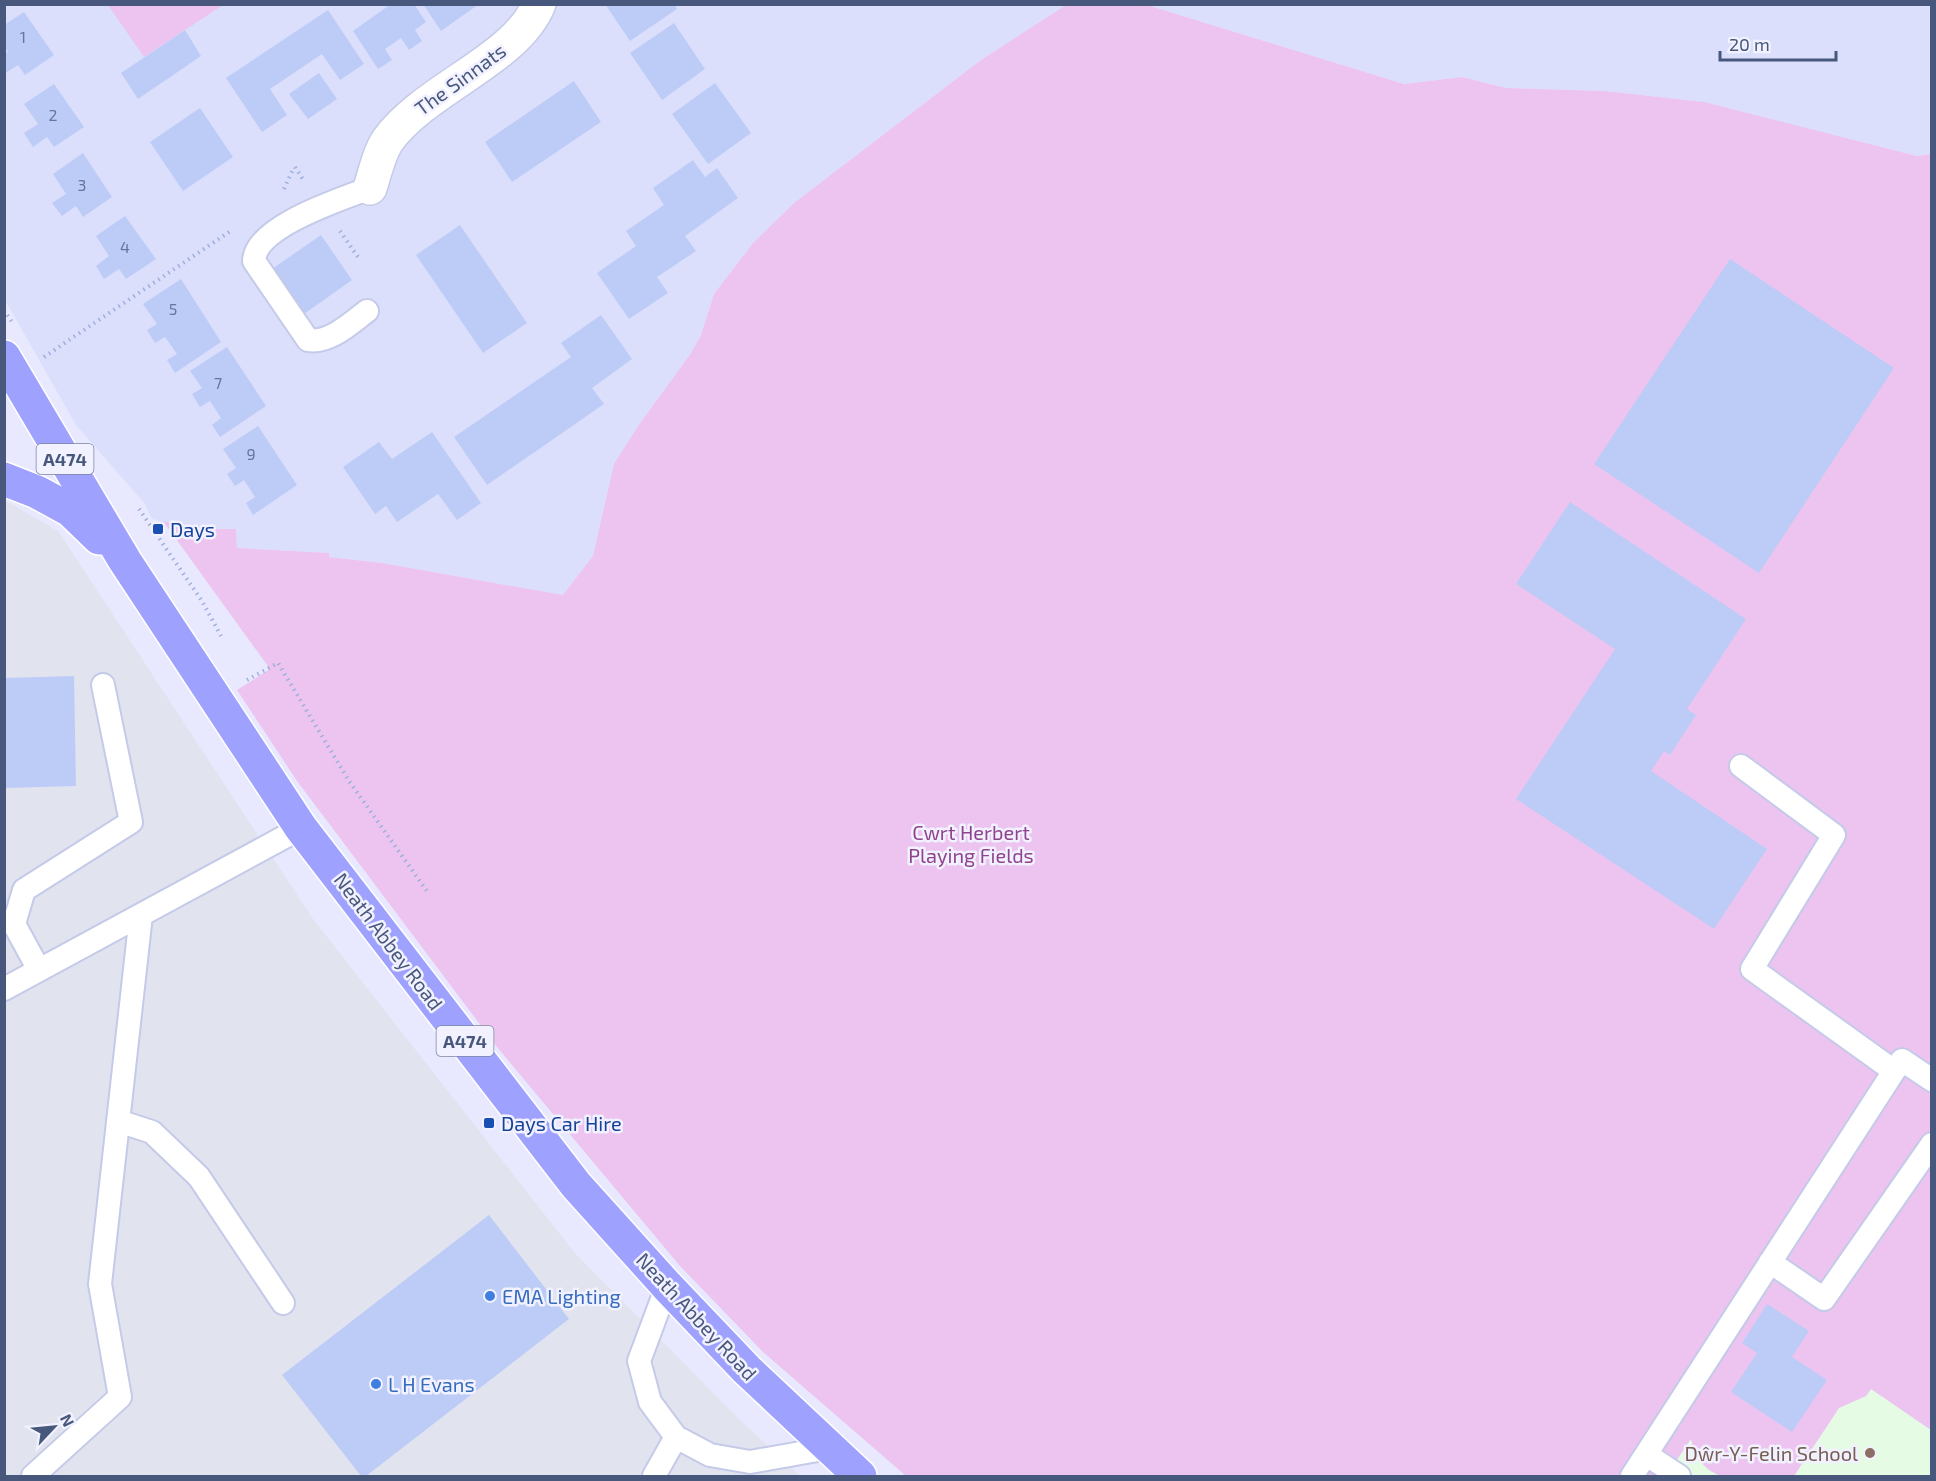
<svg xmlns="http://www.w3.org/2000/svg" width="1936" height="1481" font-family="'Exo 2',sans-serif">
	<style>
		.residential { fill: #dbdffc }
		.industrial { fill: #e1e4ef }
		.education { fill: #e5fbe4 }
		.green { fill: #ecc4ef }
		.building { fill: #bdccf7 }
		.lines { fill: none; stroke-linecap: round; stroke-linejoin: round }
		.lane-casing { stroke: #c4cae8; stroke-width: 26 }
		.street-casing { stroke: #c4cae8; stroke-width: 36 }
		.primary-casing { stroke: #fff; stroke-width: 36 }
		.path { stroke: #9fafdd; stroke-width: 4; stroke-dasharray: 1.5 4.5; stroke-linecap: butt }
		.lane { stroke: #fff; stroke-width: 22 }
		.street { stroke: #fff; stroke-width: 33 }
		.primary { stroke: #9fa1ff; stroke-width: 33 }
		.transit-dot { fill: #1a4fb4; stroke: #f1f1ff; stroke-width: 2 }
		.shop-dot { fill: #3f7fe0; stroke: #f1f1ff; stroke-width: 2 }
		.education-dot { fill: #8d6e63; stroke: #f1f1ff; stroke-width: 2 }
		.labels { text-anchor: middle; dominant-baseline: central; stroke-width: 5; stroke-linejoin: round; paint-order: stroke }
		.number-label { font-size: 16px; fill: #65759b }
		.shield { fill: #f1f1ff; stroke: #7b86a3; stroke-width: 1.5 }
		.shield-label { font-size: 18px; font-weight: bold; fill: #48587c }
		.street-label { font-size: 20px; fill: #48587c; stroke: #f1f1ff }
		.transit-label { font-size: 20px; fill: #164399; stroke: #f1f1ff; text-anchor: start }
		.park-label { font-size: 20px; fill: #90438c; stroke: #f1f1ff }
		.shop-label { font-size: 20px; fill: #366cbe; stroke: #f1f1ff; text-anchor: start }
		.education-label { font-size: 20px; fill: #785e54; stroke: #f1f1ff; text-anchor: end }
	</style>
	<rect width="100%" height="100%" fill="#e8e9fe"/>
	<path class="residential" d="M4,5H1066L981,60L794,203L754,242L714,294L701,335L691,353L638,426L614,464L593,557L563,595L382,563L328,557V553L237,548L236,529H192L152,519L145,504L76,425L5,300Z
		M1147,5H1931V154L1917,156L1703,102L1605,91L1506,88L1462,77L1404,84Z"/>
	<path class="industrial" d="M4,500L58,531L313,919L574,1252L740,1420L800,1476H5Z"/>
	<path class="education" d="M1871,1389L1931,1430V1476H1794L1839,1408L1866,1396Z
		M1691,1439L1709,1470L1720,1476H1666Z"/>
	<path class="green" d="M108,5H223L144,57Z
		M1066,5H1147L1404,84L1462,77L1506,88L1605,91L1704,102L1917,156L1931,154V1430L1871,1389L1866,1396L1839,1408L1794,1476H1720L1709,1470L1695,1457L1691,1439L1666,1476H906L763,1352L680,1266L497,1047L297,781L237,690L270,669L163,521L192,529H236L237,548L329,553V557L382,563L563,595L593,556L614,464L638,426L691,353L701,335L714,294L754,242L794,203L981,60Z"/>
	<path class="building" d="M391,4H414L426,22L415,30L422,41L409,50L401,38L385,49L392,60L378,69L353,31Z
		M423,4H479L441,31Z
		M605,4H674L677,9L630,41Z
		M328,10L364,64L340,80L322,54L270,89L287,115L262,132L226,78Z
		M24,12L54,55L25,75L18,65L4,74V54L8,52L4,46V25Z
		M674,23L705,69L662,100L630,53Z
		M185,30L201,56L138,99L121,73Z
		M319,73L337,99L308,119L289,94Z
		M574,81L601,122L512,182L485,142Z
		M715,83L751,133L708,164L672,114Z
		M54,84L84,127L54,147L47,137L33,147L24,133L38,124L24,104Z
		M200,108L233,157L183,191L150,142Z
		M83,153L112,197L83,217L76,206L62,216L52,203L66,194L53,174Z
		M693,160L705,177L717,168L738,198L685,236L696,251L657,277L668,293L629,319L597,273L636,246L626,231L664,205L653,188Z
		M125,216L156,259L126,279L119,269L104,279L96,266L109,256L96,236Z
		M460,225L527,323L483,353L416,255Z
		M321,235L352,280L304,314L272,269Z
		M1730,259L1894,368L1759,573L1594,464Z
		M181,279L221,342L175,373L167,360L177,354L165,337L155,343L147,330L157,324L143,304Z
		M601,315L632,359L592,388L604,404L487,485L454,437L571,357L561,343Z
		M227,347L266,406L220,437L212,425L221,418L210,401L200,407L192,394L202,388L190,371Z
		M258,426L297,485L253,515L246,503L255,497L244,480L235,486L227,474L236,468L223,449Z
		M432,432L481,503L457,520L438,494L397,522L386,506L375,514L343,467L379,442L392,459Z
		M1570,502L1746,619L1687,709L1696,715L1670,755L1664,751L1651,771L1767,849L1714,929L1516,799L1615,649L1516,584Z
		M74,676L76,786L4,788V678Z
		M489,1215L569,1319L366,1476H361L282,1375Z
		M1767,1304L1809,1331L1792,1357L1827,1380L1792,1432L1731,1392L1757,1353L1742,1343Z"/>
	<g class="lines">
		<g class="lane-casing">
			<path id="lane" d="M367,311C351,323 329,344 308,340L254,261C255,226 342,199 370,188
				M4,921L14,924L39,970
				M14,924L24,890L131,822L103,685
				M4,989L301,828
				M1894,1071L1902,1060L1932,1080
				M118,1121L152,1132L199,1177L283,1303
				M1770,1262L1824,1299L1932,1144
				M667,1286L639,1361L650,1402L676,1437L710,1455L750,1462L829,1448
				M1647,1455L1679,1476
				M33,1476L120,1397L100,1284L141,915
				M654,1476L676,1437
				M1632,1476L1894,1071L1752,969L1834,835L1741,766"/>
		</g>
		<g class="street-casing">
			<path id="street" d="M370,188C375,173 379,153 388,140C426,88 516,60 539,4"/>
		</g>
		<g class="primary-casing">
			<path id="primary" d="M4,357L125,561L301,828L576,1185L667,1286L747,1370L860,1476
				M4,479L37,492L70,510L99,538"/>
		</g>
		<path class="path" d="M295,167L304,181
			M284,189L294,167
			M340,231L360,260
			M4,310L12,322
			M44,357L232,230
			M139,509L202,601L221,636
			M247,680L278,663L349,781L429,894"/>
		<use href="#lane" class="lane"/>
		<use href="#street" class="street"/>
		<use href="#primary" class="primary"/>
	</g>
	<g class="transit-dot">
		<rect x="152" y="523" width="12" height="12" rx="3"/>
		<rect x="483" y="1117" width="12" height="12" rx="3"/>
	</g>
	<g class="shop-dot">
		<circle cx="490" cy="1296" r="6"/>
		<circle cx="376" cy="1384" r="6"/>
	</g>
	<circle class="education-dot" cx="1870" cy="1453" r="6"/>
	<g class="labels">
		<g class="number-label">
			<text x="23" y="36">1</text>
			<text x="53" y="114">2</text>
			<text x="82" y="184">3</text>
			<text x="125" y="246">4</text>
			<text x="173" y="308">5</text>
			<text x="218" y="382">7</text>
			<text x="251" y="453">9</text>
		</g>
		<g class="shield">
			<rect x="36.5" y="444" width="57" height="30" rx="4.5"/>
			<rect x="436.5" y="1026" width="57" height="30" rx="4.5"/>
		</g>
		<g class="shield-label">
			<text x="65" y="459">A474</text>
			<text x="465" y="1041">A474</text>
		</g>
		<g class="street-label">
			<text transform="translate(460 79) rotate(-36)">The Sinnats</text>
			<text transform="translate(389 941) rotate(53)">Neath Abbey Road</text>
			<text transform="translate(697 1316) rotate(47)">Neath Abbey Road</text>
		</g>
		<g class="transit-label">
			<text x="170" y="529">Days</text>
			<text x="501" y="1123">Days Car Hire</text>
		</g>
		<g class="park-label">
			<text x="971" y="832">Cwrt Herbert<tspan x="971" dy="23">Playing Fields</tspan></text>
		</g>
		<g class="shop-label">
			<text x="502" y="1296">EMA Lighting</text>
			<text x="388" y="1384">L H Evans</text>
		</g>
		<g class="education-label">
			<text x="1858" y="1453">Dŵr-Y-Felin School</text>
		</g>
	</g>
	<rect width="1936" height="1481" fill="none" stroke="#48587c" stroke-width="12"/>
	<g transform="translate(54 1427) rotate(64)" stroke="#f1f1ff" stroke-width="4.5" paint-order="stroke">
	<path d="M0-4.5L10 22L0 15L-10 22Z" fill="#48587c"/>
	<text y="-9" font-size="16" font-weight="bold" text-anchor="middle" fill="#48587c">N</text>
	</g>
	<path d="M1720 51v9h116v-9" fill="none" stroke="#48587c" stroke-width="3"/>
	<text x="1729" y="51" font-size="18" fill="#48587c" stroke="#f1f1ff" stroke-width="4.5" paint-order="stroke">20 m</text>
</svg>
